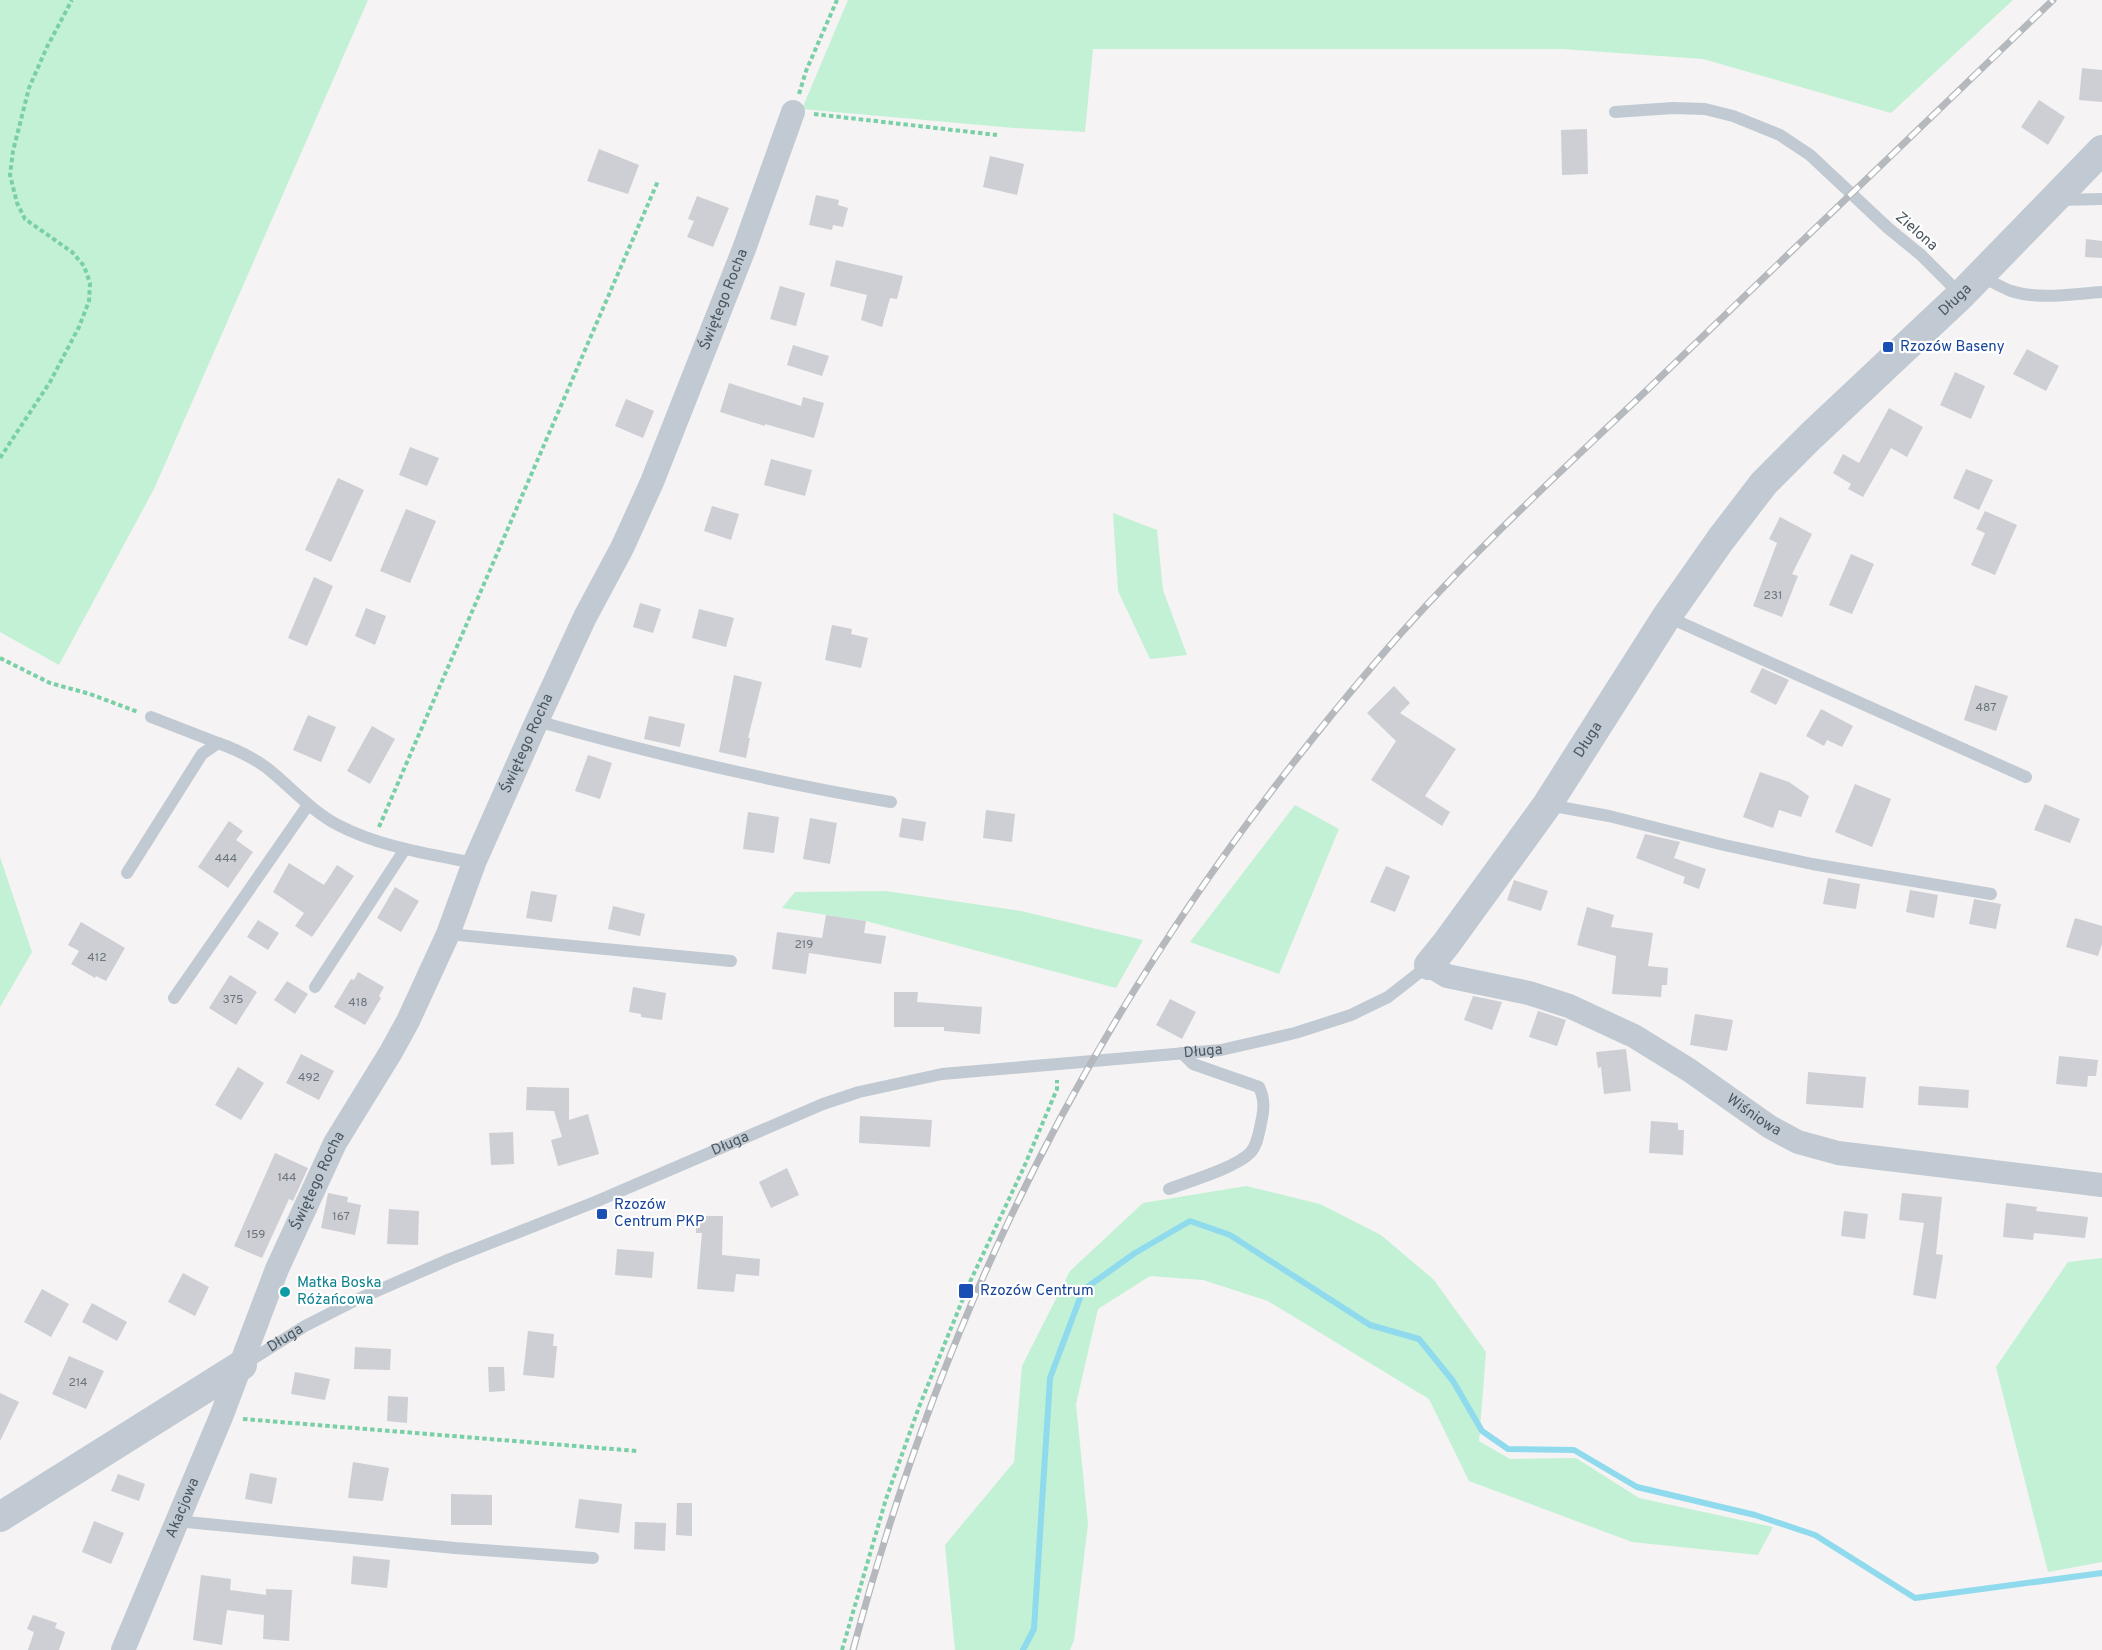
<svg xmlns="http://www.w3.org/2000/svg" width="2102" height="1650" font-family="Overpass,sans-serif">
	<style>
		.green { fill: #c3f1d5 }
		.lines { fill: none; stroke-linecap: round; stroke-linejoin: round }
		.stream { stroke: #90daee; stroke-width: 6 }
		.building { fill: #cdcfd5 }
		.path { stroke: #7ad0a6; stroke-width: 4; stroke-dasharray: 4.5 3; stroke-linecap: butt }
		.service { stroke: #c1cad2; stroke-width: 12 }
		.minor { stroke: #c1cad2; stroke-width: 24 }
		.tertiary { stroke: #c1cad2; stroke-width: 30 }
		.rail-casing { stroke: #b5b8bd; stroke-width: 7 }
		.rail { stroke: #fff; stroke-width: 4.5; stroke-dasharray: 14; stroke-linecap: butt }
		.transit-dot { fill: #1a4fb4; stroke: #fff; stroke-width: 2 }
		.culture-dot { fill: #0f9aa8; stroke: #fff; stroke-width: 2 }
		.labels { text-anchor: middle; dominant-baseline: central; stroke-width: 4.5; stroke-linejoin: round; paint-order: stroke }
		.number-label { font-size: 12px; fill: #6b747e }
		.street-label { font-size: 15px; fill: #4a5661; stroke: #fff }
		.transit-label { font-size: 15px; fill: #164399; stroke: #fff; text-anchor: start }
		.culture-label { font-size: 15px; fill: #0d838f; stroke: #fff; text-anchor: start }
	</style>
	<rect width="100%" height="100%" fill="#f5f3f3"/>
	<path class="green" d="M0,0H368L154,489L59,665L0,632Z
		M848,0H2013L1891,113L1703,59L1562,49H1093L1085,132L1014,128L802,109Z
		M1113,513L1157,530L1163,590L1187,655L1150,659L1118,591Z
		M1295,805L1339,829L1279,974L1190,942Z
		M0,857L32,952L0,1007Z
		M886,891L1021,911L1143,940L1116,988L866,921L782,908L795,892Z
		M1246,1186L1320,1204L1381,1235L1434,1280L1486,1352L1479,1441L1510,1459L1576,1458L1639,1498L1773,1527L1758,1555L1632,1542L1469,1481L1429,1399L1268,1301L1203,1280L1150,1276L1098,1309L1076,1404L1088,1524L1074,1640L1070,1650H955L945,1545L1014,1462L1022,1366L1070,1271L1143,1203Z
		M2102,1258V1562L2048,1572L1996,1367L2068,1262Z"/>
	<g class="lines">
		<path class="stream" d="M1023,1650L1034,1629L1050,1378L1083,1290L1135,1253L1190,1221L1230,1235L1370,1325L1419,1339L1453,1381L1482,1431L1508,1449L1574,1450L1637,1487L1755,1515L1815,1535L1915,1598L2102,1573"/>
	</g>
	<path class="building" d="M2082,68L2102,70V102L2079,100Z
		M2039,100L2065,117L2048,145L2021,127Z
		M1587,129L1588,174L1562,175L1561,130Z
		M599,149L639,165L628,194L587,181Z
		M990,156L1024,164L1017,195L983,187Z
		M816,195L839,200L838,205L848,208L843,227L833,225L832,230L809,225Z
		M697,196L729,208L713,247L687,237L694,221L688,219Z
		M2086,239L2102,241V258L2085,257Z
		M836,260L903,276L897,299L890,298L882,327L861,320L867,295L830,286Z
		M780,286L805,293L796,326L770,319Z
		M793,345L829,356L822,376L787,365Z
		M2027,349L2059,366L2046,391L2013,374Z
		M1955,372L1985,386L1971,419L1940,405Z
		M729,383L801,406L803,397L824,403L814,438L765,424V426L720,412Z
		M626,399L654,411L643,438L615,426Z
		M1889,408L1923,427L1907,457L1891,448L1863,497L1848,489L1851,484L1833,473L1843,454L1859,463Z
		M410,447L439,458L427,486L399,475Z
		M771,459L812,470L805,496L764,485Z
		M1966,469L1993,480L1979,510L1953,498Z
		M338,478L364,490L331,562L305,550Z
		M712,506L739,514L731,540L704,531Z
		M406,509L436,521L410,583L380,571Z
		M1985,511L2017,525L1995,575L1971,565L1985,533L1976,529Z
		M1780,517L1812,534L1792,574L1798,576L1782,617L1753,606L1777,543L1769,539Z
		M1851,554L1874,564L1852,614L1829,605Z
		M314,577L333,586L307,646L288,638Z
		M640,603L661,609L653,633L633,627Z
		M366,608L386,616L375,645L355,636Z
		M699,609L734,618L726,647L692,638Z
		M832,625L852,629L851,634L868,638L861,668L825,660Z
		M1762,668L1789,680L1776,705L1750,692Z
		M734,675L762,682L748,738H750L746,758L719,752Z
		M1975,685L2008,696L1996,731L1964,720Z
		M1394,686L1410,703L1400,713L1456,749L1425,796L1450,812L1442,826L1371,780L1396,741L1367,713Z
		M1821,709L1853,726L1842,747L1827,740L1824,746L1806,736Z
		M308,715L336,727L321,762L293,750Z
		M649,716L685,724L680,747L644,739Z
		M372,726L395,739L370,784L347,771Z
		M588,755L612,763L600,799L575,791Z
		M1760,772L1789,782L1809,796L1801,817L1779,810L1773,828L1743,817Z
		M1855,784L1891,799L1872,847L1835,832Z
		M2045,804L2080,819L2070,843L2034,830Z
		M986,810L1015,814L1012,842L983,838Z
		M748,812L779,817L774,853L743,849Z
		M810,818L837,823L830,864L803,859Z
		M902,818L926,822L923,841L899,837Z
		M229,821L243,831L236,840L253,852L228,888L198,867Z
		M1645,834L1680,842L1674,858L1706,869L1699,889L1683,883L1685,877L1636,858Z
		M289,863L324,885L337,865L354,876L312,937L295,926L304,913L273,892Z
		M1386,866L1410,876L1395,912L1370,902Z
		M1828,878L1860,884L1856,909L1823,904Z
		M1514,880L1548,891L1541,911L1507,900Z
		M395,887L419,901L401,932L377,918Z
		M1910,890L1938,895L1934,918L1906,912Z
		M531,891L557,895L552,922L526,918Z
		M1974,899L2001,904L1996,929L1969,924Z
		M613,906L645,914L640,936L608,929Z
		M1587,907L1614,915L1611,927L1653,933L1648,966L1668,968L1667,985H1662L1661,997L1612,994L1616,956L1577,945Z
		M826,915L866,921L864,933L886,936L881,964L809,953L806,974L772,969L777,932L822,938Z
		M2075,918L2102,926V944L2098,956L2066,947Z
		M258,920L279,933L268,950L247,937Z
		M81,922L125,948L106,981L96,976L95,978L71,964L79,951L68,945Z
		M358,972L384,987L379,996L381,998L365,1025L334,1007L351,979L354,980Z
		M230,975L257,992L236,1025L209,1008Z
		M287,981L308,994L295,1014L274,1000Z
		M633,987L666,993L662,1020L641,1017V1014L629,1012Z
		M894,992H918L917,1002L982,1007L980,1034L944,1031V1027H894Z
		M1473,996L1502,1002L1492,1030L1464,1020Z
		M1170,999L1196,1012L1182,1039L1156,1025Z
		M1538,1011L1566,1020L1557,1046L1529,1037Z
		M1695,1014L1733,1020L1727,1051L1690,1045Z
		M1626,1049L1631,1091L1604,1094L1601,1067L1598,1068L1596,1052Z
		M301,1054L334,1071L319,1100L286,1083Z
		M2059,1056L2098,1060L2096,1076H2088L2087,1087L2056,1084Z
		M238,1067L264,1083L241,1120L215,1105Z
		M1808,1072L1866,1077L1863,1108L1806,1104Z
		M1919,1086L1969,1090L1968,1108L1918,1105Z
		M527,1087L569,1088V1120L588,1114L599,1154L558,1166L551,1140L562,1137L554,1111L526,1110Z
		M860,1116L932,1120L930,1147L859,1143Z
		M1651,1121L1678,1123V1130H1684L1683,1155L1649,1153Z
		M513,1132L514,1164L491,1165L489,1133Z
		M275,1153L308,1168L293,1201L289,1199L262,1258L234,1246Z
		M787,1168L799,1195L771,1208L759,1182Z
		M328,1193L348,1197L347,1202L361,1205L355,1235L321,1228Z
		M1902,1193L1942,1197L1936,1254L1943,1255L1936,1299L1913,1295L1924,1223L1899,1220Z
		M2006,1203L2037,1207L2036,1211L2088,1217L2085,1238L2034,1233L2033,1240L2003,1237Z
		M389,1209L419,1211L418,1245L387,1244Z
		M1844,1211L1868,1214L1865,1239L1841,1236Z
		M696,1216H723L722,1255L760,1259L759,1276L736,1274L734,1292L697,1289L702,1233H696Z
		M617,1249L654,1252L652,1278L615,1275Z
		M183,1273L209,1287L195,1316L168,1302Z
		M42,1289L69,1304L51,1337L24,1322Z
		M92,1303L127,1322L117,1341L82,1322Z
		M528,1331L554,1334L553,1346H557L554,1378L523,1375Z
		M355,1347L391,1349L390,1370L354,1369Z
		M69,1356L104,1371L86,1409L52,1394Z
		M488,1367H504L505,1391L489,1392Z
		M295,1372L330,1379L325,1400L291,1394Z
		M0,1393L19,1402L0,1441Z
		M388,1396L408,1397L407,1423L387,1421Z
		M353,1462L389,1468L383,1501L348,1498Z
		M250,1473L277,1478L272,1504L245,1499Z
		M118,1474L145,1484L139,1501L111,1491Z
		M451,1494L492,1495V1525H451Z
		M579,1499L622,1504L619,1533L575,1528Z
		M677,1503H692V1536L676,1535Z
		M94,1521L124,1533L111,1564L82,1552Z
		M635,1522L666,1523L665,1551L634,1549Z
		M353,1556L390,1560L387,1588L351,1584Z
		M201,1575L231,1579L230,1590L266,1595V1589L292,1590L289,1641L263,1639L264,1615L227,1610L222,1645L193,1640Z
		M33,1615L57,1623L55,1628L65,1632L59,1650H28L34,1632L27,1629Z"/>
	<g class="lines">
		<path class="path" d="M799,94L806,71L837,0
			M814,114L997,135
			M0,458L50,382L79,327L89,301L90,283L84,266L72,252L25,219L17,203L10,175L13,151L29,88L47,47L72,0
			M0,658L50,683L90,694L138,712
			M379,827L658,181
			M243,1419L637,1451
			M842,1650L886,1499L919,1407L969,1284L1024,1167L1057,1089V1080"/>
		<g class="service">
			<path d="M1615,112L1673,108L1705,109L1733,116L1780,135L1810,155L1888,228L1921,255L1961,295"/>
			<path d="M2058,200L2102,199"/>
			<path d="M1981,277C1991,281 2001,287 2011,291C2039,300 2073,294 2102,292"/>
			<path d="M1668,617L2026,777"/>
			<path d="M151,717L218,743"/>
			<path d="M537,721C653,754 772,782 891,802"/>
			<path d="M1548,805L1609,816L1724,845L1812,864L1991,894"/>
			<path d="M127,873L202,754L218,743C235,749 252,757 267,768C291,787 311,811 338,825C380,847 429,854 474,863"/>
			<path d="M448,934L731,961"/>
			<path d="M315,987L405,849"/>
			<path d="M174,998L308,805"/>
			<path d="M1169,1189C1190,1181 1235,1168 1250,1153C1257,1146 1259,1133 1261,1123C1264,1110 1265,1099 1259,1087L1193,1064L1182,1053"/>
			<path id="s1" d="M243,1365L305,1326L356,1300L450,1259L595,1202L823,1104L859,1092L942,1074L1221,1050L1295,1033L1351,1015L1388,997L1429,965"/>
			<path d="M176,1521L455,1548L593,1558"/>
		</g>
		<g class="minor">
			<path id="s2" d="M1429,965L1447,976L1529,993L1569,1006L1634,1036L1689,1070L1770,1127L1798,1142L1838,1153L2102,1185"/>
			<path id="s3" d="M123,1650L221,1417L277,1269L335,1143L391,1052L408,1021L448,934L474,863L537,721L585,617L622,548L652,482L744,249L793,112"/>
		</g>
		<g class="tertiary">
			<path id="s4" d="M1429,965L1446,944L1547,805L1667,616L1721,539L1764,483L1811,436L1961,295L2102,150"/>
			<path d="M0,1517L242,1365"/>
		</g>
		<g class="rail-casing">
			<path id="rail" d="M853,1650C902,1466 971,1285 1061,1117C1148,955 1256,802 1375,663C1458,565 1554,478 1647,390C1782,260 1918,130 2053,0"/>
		</g>
		<use href="#rail" class="rail"/>
	</g>
	<g class="transit-dot">
		<rect x="1882" y="341" width="12" height="12" rx="3"/>
		<rect x="596" y="1208" width="12" height="12" rx="3"/>
		<rect x="958" y="1283" width="16" height="16" rx="3"/>
	</g>
	<circle class="culture-dot" cx="285" cy="1292" r="6"/>
	<g class="labels">
		<g class="number-label">
			<text x="1773" y="596">231</text>
			<text x="1986" y="708">487</text>
			<text x="226" y="859">444</text>
			<text x="804" y="945">219</text>
			<text x="97" y="958">412</text>
			<text x="233" y="1000">375</text>
			<text x="358" y="1003">418</text>
			<text x="309" y="1078">492</text>
			<text x="287" y="1178">144</text>
			<text x="341" y="1217">167</text>
			<text x="256" y="1235">159</text>
			<text x="78" y="1383">214</text>
		</g>
		<g class="street-label">
			<text transform="translate(1916 232) rotate(41)">Zielona</text>
			<text stroke="none"><textPath href="#s3" startOffset="1480">Świętego Rocha</textPath></text>
			<text stroke="none"><textPath href="#s4" startOffset="852">Długa</textPath></text>
			<text stroke="none"><textPath href="#s4" startOffset="276">Długa</textPath></text>
			<text stroke="none"><textPath href="#s3" startOffset="994">Świętego Rocha</textPath></text>
			<text stroke="none"><textPath href="#s1" startOffset="1022">Długa</textPath></text>
			<text stroke="none"><textPath href="#s2" startOffset="362">Wiśniowa</textPath></text>
			<text stroke="none"><textPath href="#s1" startOffset="536">Długa</textPath></text>
			<text stroke="none"><textPath href="#s3" startOffset="508">Świętego Rocha</textPath></text>
			<text stroke="none"><textPath href="#s1" startOffset="50">Długa</textPath></text>
			<text stroke="none"><textPath href="#s3" startOffset="154">Akacjowa</textPath></text>
		</g>
		<g class="transit-label">
			<text x="1900" y="347">Rzozów Baseny</text>
			<text x="614" y="1205">Rzozów<tspan x="614" dy="17">Centrum PKP</tspan></text>
			<text x="980" y="1291">Rzozów Centrum</text>
		</g>
		<g class="culture-label">
			<text x="297" y="1283">Matka Boska<tspan x="297" dy="17">Różańcowa</tspan></text>
		</g>
	</g>
</svg>
